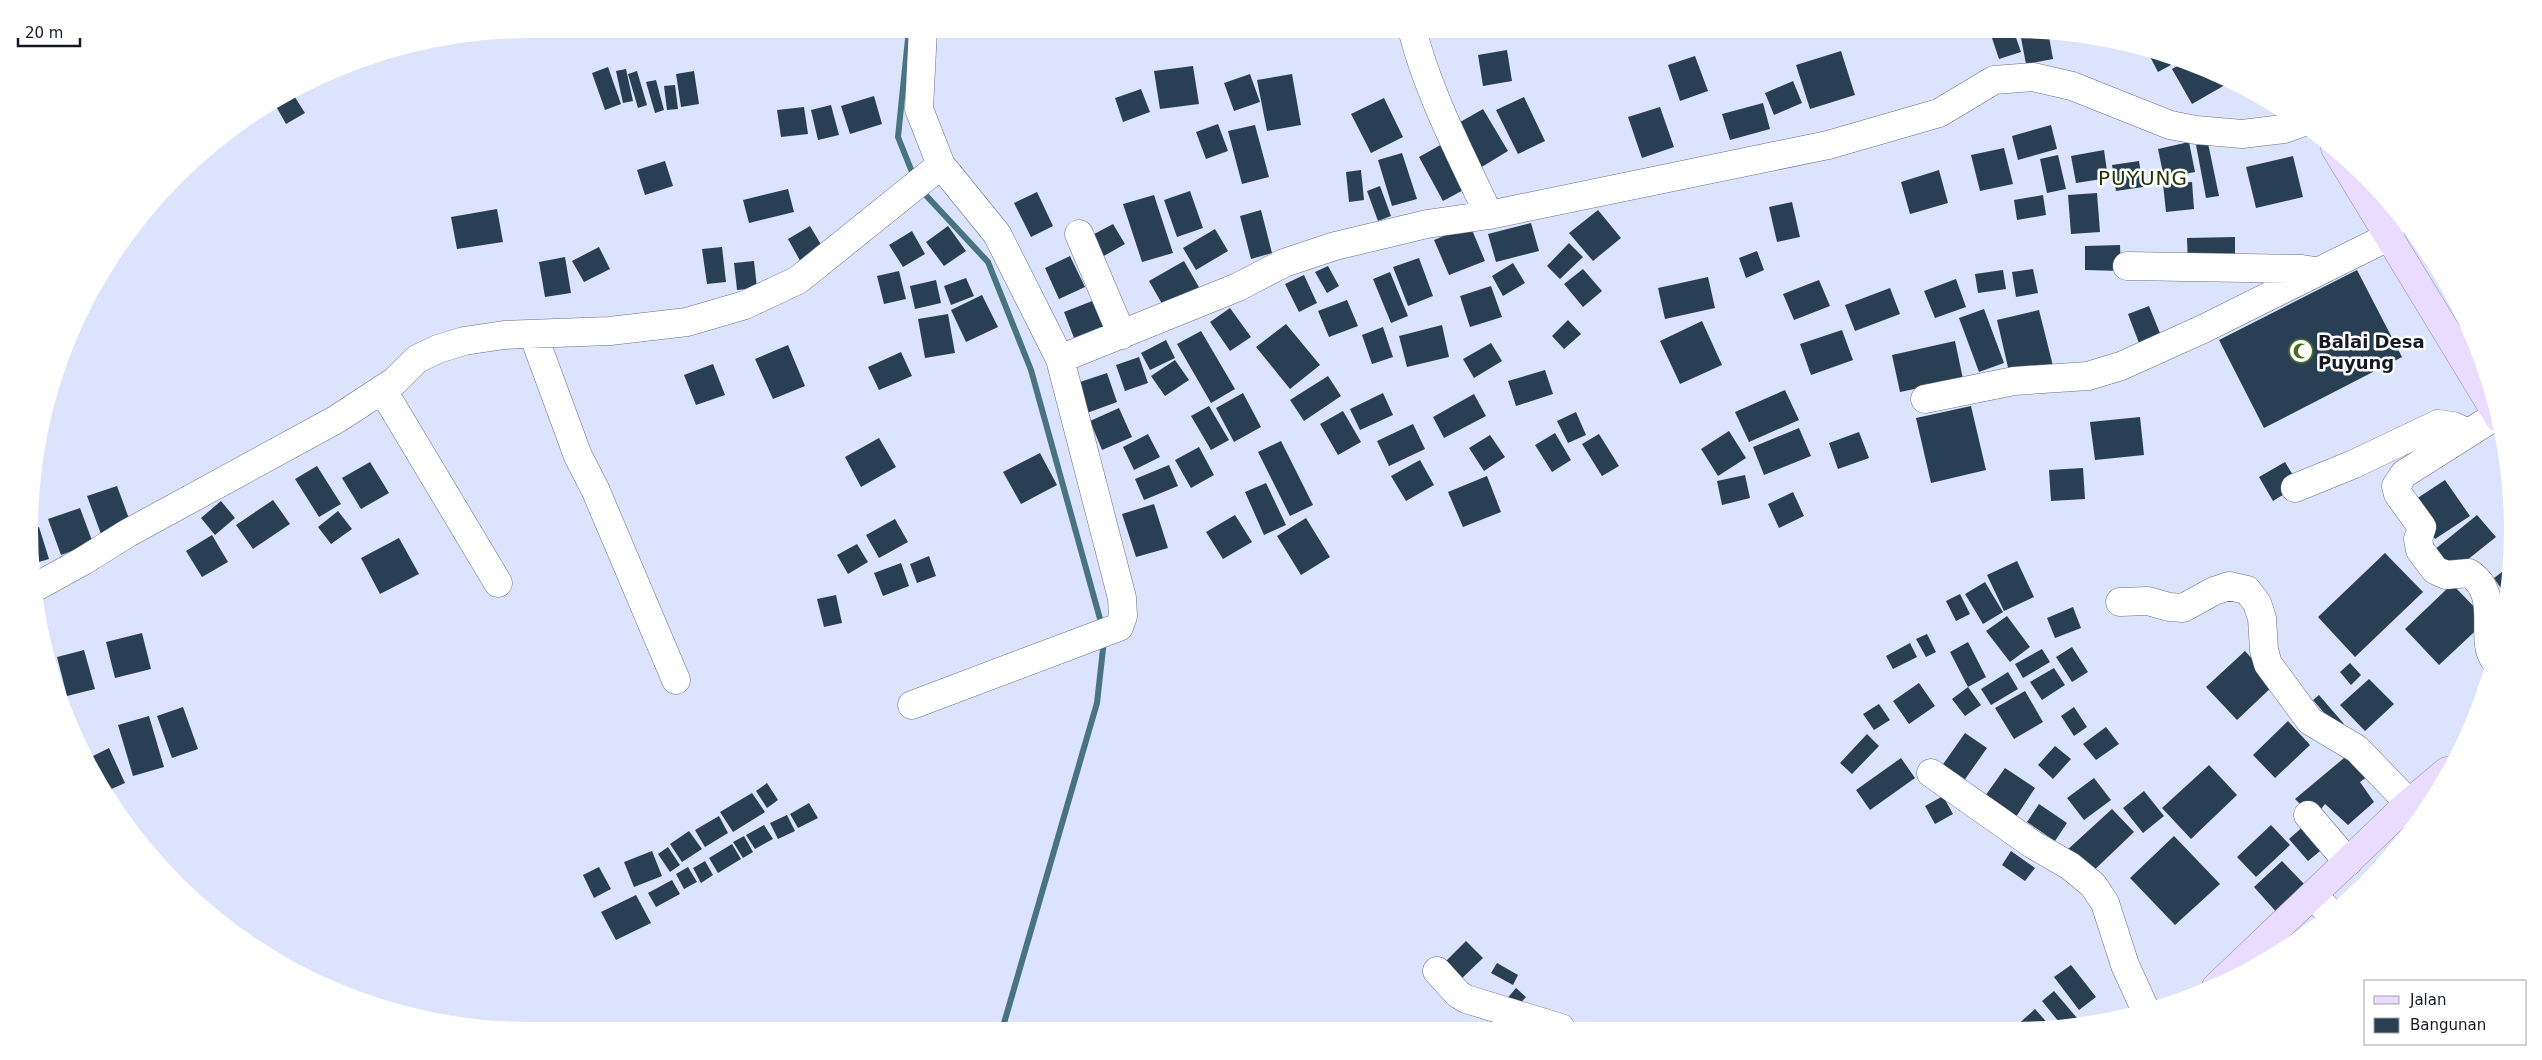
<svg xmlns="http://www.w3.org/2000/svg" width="2542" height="1060" font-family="'DejaVu Sans',sans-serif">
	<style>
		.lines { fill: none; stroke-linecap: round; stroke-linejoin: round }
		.stream { stroke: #487382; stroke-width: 6 }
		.building { fill: #294054 }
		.minor-casing { stroke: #686f8c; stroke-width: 29 }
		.major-casing { stroke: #9688b1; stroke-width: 29 }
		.minor { stroke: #fff; stroke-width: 28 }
		.major { stroke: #e9dcfe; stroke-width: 28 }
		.labels { text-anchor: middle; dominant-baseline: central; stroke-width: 5; stroke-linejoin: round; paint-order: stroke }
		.poi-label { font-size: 18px; font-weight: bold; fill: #161924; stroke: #fff; text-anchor: start }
		.quarter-label { font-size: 20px; letter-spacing: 1px; fill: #1e3300; stroke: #fff }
	</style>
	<rect width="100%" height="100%" fill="#dce3fd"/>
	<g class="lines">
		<path class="stream" d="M909,29L898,137L914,177
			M921,190L988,262L1031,370L1102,626
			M1002,1030L1097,703L1104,640"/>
	</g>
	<path class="building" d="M1178,29H1199V35L1179,38Z
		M1989,29H2013L2021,52L1999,59Z
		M2035,30L2048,31L2053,59L2026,64L2020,33Z
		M2146,49L2165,53L2171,65L2158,72Z
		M1507,50L1512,81L1483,86L1478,55Z
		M1841,51L1855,95L1810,109L1796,65Z
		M1695,56L1708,91L1680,101L1668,65Z
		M2186,61L2219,76L2225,85L2192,104L2172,69Z
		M1193,66L1199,104L1160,109L1154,71Z
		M608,67L621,104L605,110L592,73Z
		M626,69L633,101L623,103L616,71Z
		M637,71L647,105L638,108L628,74Z
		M694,71L699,104L681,107L676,74Z
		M1250,74L1260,102L1234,111L1224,83Z
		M1292,74L1301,125L1267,131L1257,80Z
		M656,80L664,110L655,113L646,82Z
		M1793,81L1802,103L1774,115L1765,93Z
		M675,85L678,109L667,110L664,86Z
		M1141,89L1150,112L1123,122L1115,98Z
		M291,91L305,113L286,124L273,101Z
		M874,96L882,124L850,134L841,106Z
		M1524,97L1545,141L1518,154L1496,110Z
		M1384,98L1403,137L1371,153L1351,114Z
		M1763,103L1770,129L1730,140L1722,114Z
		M831,105L839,135L818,140L811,110Z
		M804,107L808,134L781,137L777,110Z
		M1660,107L1674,147L1642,158L1628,117Z
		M1483,109L1508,151L1480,168L1455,125Z
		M1218,124L1228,151L1206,159L1196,132Z
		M1255,125L1269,177L1242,184L1228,131Z
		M2051,125L2057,149L2018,160L2012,136Z
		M2189,142L2195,172L2164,178L2158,149Z
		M1444,143L1469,187L1443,201L1419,157Z
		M2208,143L2219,196L2206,198L2196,145Z
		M2004,148L2013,184L1980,191L1971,155Z
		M2104,150L2108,178L2076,183L2071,156Z
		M1402,153L1417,199L1392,206L1378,160Z
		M2058,155L2066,189L2047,193L2040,159Z
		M2293,156L2303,197L2256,208L2246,167Z
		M665,161L673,186L645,195L637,170Z
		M2139,161L2143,187L2116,191L2112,165Z
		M1361,170L1364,200L1349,202L1346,172Z
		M1939,170L1948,203L1910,214L1901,182Z
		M2192,182L2194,209L2166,212L2163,184Z
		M1380,186L1391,216L1378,221L1367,191Z
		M788,189L794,212L749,223L743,200Z
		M1190,191L1203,228L1177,237L1164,200Z
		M1037,192L1053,226L1031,237L1014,203Z
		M2097,193L2100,232L2071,234L2068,195Z
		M1154,195L1173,253L1142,262L1123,204Z
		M2043,195L2046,215L2017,220L2014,200Z
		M1792,202L1800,237L1777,242L1769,207Z
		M497,209L503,242L457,249L451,217Z
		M1261,210L1272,253L1251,259L1240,216Z
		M1598,210L1621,238L1593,261L1569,233Z
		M1531,223L1539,251L1496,262L1488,234Z
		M1113,224L1125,244L1095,261L1083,240Z
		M1470,225L1485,261L1449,275L1434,240Z
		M810,226L826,253L803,266L788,239Z
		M948,226L966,251L944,266L926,242Z
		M1215,229L1228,251L1196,270L1183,248Z
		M912,231L925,254L903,267L889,245Z
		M2235,237V264L2188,265L2187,238Z
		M1569,243L1583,257L1560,279L1547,266Z
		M2120,245L2121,271L2085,270V246Z
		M599,247L610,269L584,282L572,261Z
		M722,247L726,282L707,284L702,249Z
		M1757,251L1764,270L1746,278L1739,258Z
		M1070,256L1085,287L1059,299L1045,268Z
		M565,257L571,293L545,297L539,262Z
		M1419,258L1433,296L1408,306L1393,267Z
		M754,261L757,288L737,290L734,263Z
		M1184,261L1200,289L1165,309L1149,281Z
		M1513,263L1525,283L1503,296L1492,276Z
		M1328,266L1339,286L1327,293L1315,272Z
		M1583,269L1602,291L1583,307L1564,284Z
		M2033,269L2038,293L2016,297L2012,272Z
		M2003,270L2006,289L1978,293L1975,274Z
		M2357,270L2402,357L2264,428L2219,340Z
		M899,271L906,299L884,304L877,276Z
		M1390,272L1408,316L1391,323L1373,279Z
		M1304,275L1317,303L1299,312L1285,284Z
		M1708,277L1715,308L1665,319L1658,288Z
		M966,278L974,296L951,305L944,286Z
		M1956,279L1966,307L1935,318L1924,291Z
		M936,280L941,303L915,309L910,286Z
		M1819,280L1830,306L1794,320L1783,294Z
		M1491,286L1502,317L1470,327L1460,296Z
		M1890,288L1900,314L1855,331L1845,305Z
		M982,295L998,327L966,342L951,310Z
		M1100,298L1111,324L1074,338L1064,312Z
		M1347,300L1358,326L1329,337L1318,311Z
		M2149,306L2164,343L2142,351L2128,314Z
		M1230,308L1251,337L1230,351L1210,322Z
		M1984,309L2004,363L1979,372L1959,318Z
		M2039,310L2053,366L2010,376L1997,320Z
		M948,314L955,353L925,358L918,319Z
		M1568,320L1581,334L1564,349L1552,336Z
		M1702,321L1722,365L1680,384L1660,341Z
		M1286,324L1320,365L1290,389L1256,347Z
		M1442,325L1449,357L1407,367L1399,336Z
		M1383,327L1393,357L1372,364L1362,335Z
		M1842,330L1853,360L1811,375L1800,344Z
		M1201,331L1235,389L1211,403L1177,344Z
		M1166,340L1175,358L1150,370L1141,353Z
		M1955,341L1963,379L1900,392L1892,355Z
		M1491,343L1502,361L1474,378L1463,359Z
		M788,345L805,386L773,399L755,359Z
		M901,352L912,376L879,390L868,367Z
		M1139,357L1148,383L1125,391L1116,365Z
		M1175,360L1189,380L1165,396L1151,376Z
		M713,364L725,395L696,405L684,375Z
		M1545,370L1553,394L1516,406L1508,381Z
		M1107,373L1117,402L1087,413L1077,383Z
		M1328,376L1341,396L1304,421L1290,400Z
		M1785,390L1799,420L1749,442L1735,412Z
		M1243,393L1261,427L1234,442L1216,408Z
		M1383,393L1393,415L1360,430L1350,409Z
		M1474,394L1486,416L1444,438L1433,417Z
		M1209,406L1229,440L1211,450L1191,416Z
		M1971,406L1986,470L1931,483L1916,418Z
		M1119,408L1132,437L1102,450L1090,421Z
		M1343,411L1361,442L1338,455L1320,424Z
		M1576,412L1586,435L1568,443L1557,421Z
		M2140,417L2144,455L2095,460L2090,422Z
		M1413,424L1425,449L1389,466L1377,441Z
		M1799,428L1811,456L1764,475L1753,447Z
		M1729,431L1746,458L1718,476L1701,449Z
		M1859,432L1869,458L1838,469L1829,443Z
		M1555,433L1571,460L1552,472L1535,445Z
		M1148,434L1160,457L1134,470L1123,447Z
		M1599,434L1619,466L1602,476L1582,444Z
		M1490,435L1505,457L1484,471L1469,448Z
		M879,438L896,467L861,487L845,457Z
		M1281,441L1313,505L1290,516L1258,452Z
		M1199,447L1214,475L1191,488L1175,460Z
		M1040,453L1057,485L1021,504L1003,472Z
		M1420,460L1434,485L1406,501L1391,476Z
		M370,462L389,493L361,509L342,478Z
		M2285,462L2299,485L2273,501L2259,477Z
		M1169,465L1178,486L1144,500L1135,479Z
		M317,466L341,504L319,517L295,479Z
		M2083,468L2085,499L2051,501L2049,470Z
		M1745,475L1750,498L1722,505L1717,481Z
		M1487,476L1501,512L1463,527L1448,492Z
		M2445,480L2470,516L2435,539L2410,503Z
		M1266,483L1286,525L1264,535L1245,492Z
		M117,486L131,524L101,534L87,496Z
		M1793,492L1804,516L1779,528L1768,504Z
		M273,500L290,524L253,549L236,525Z
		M221,501L235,518L215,535L201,518Z
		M1154,504L1168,548L1136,557L1122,514Z
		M80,508L93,543L61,555L48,519Z
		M338,511L352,529L331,544L318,527Z
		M1235,515L1252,542L1223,559L1206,532Z
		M2477,515L2496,537L2452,572L2434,550Z
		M1306,518L1330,557L1301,575L1277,536Z
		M895,519L908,542L879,558L866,535Z
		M39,527L49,559L32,564L29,530Z
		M212,535L228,562L202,577L186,551Z
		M399,538L419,574L380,594L361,558Z
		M857,544L868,562L848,574L837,555Z
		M2385,553L2423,592L2355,657L2318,617Z
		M929,556L936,576L917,583L910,564Z
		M2017,561L2034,597L2004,611L1987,575Z
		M901,563L909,586L883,596L874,573Z
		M2510,566L2509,595L2508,599L2494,578Z
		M1985,582L2003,612L1983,624L1965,594Z
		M2452,584L2487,620L2439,665L2405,629Z
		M1960,594L1970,614L1956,621L1946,601Z
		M836,595L842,623L824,627L817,599Z
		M2073,607L2081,628L2055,638L2047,618Z
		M2007,616L2030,647L2010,662L1986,631Z
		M142,633L151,669L115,678L106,642Z
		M1927,634L1936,652L1926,657L1916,639Z
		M1968,642L1986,677L1968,687L1950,652Z
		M1910,643L1917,657L1893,669L1886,656Z
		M2072,647L2088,672L2072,682L2056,657Z
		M2042,649L2050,662L2023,678L2015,664Z
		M84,650L95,689L67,696L57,657Z
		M2245,651L2275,684L2237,720L2206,687Z
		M2350,663L2361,675L2351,685L2340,672Z
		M2054,668L2065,685L2042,700L2030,682Z
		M2008,672L2018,689L1991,705L1981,689Z
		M2369,679L2394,704L2365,731L2340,705Z
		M1919,683L1935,706L1909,724L1893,701Z
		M1968,687L1981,705L1965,716L1952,699Z
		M2025,691L2043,722L2014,739L1995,708Z
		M2319,695L2344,724L2338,729L2313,700Z
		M1879,704L1890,720L1874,730L1863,714Z
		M183,707L198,749L172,758L157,716Z
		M2074,707L2087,727L2074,736L2061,716Z
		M149,716L164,767L133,776L118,725Z
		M2288,721L2310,745L2275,778L2253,755Z
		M2106,727L2119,744L2096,760L2083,744Z
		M1965,733L1987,748L1961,785L1939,770Z
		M1867,734L1879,746L1852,774L1840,763Z
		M2055,746L2071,759L2053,779L2038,765Z
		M109,748L125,783L107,791L91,757Z
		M2356,748L2375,771L2360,782L2374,802L2348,825L2325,804L2314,818L2295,799Z
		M1901,758L1915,778L1870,810L1856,790Z
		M2209,765L2237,795L2191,839L2162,808Z
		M2005,768L2035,788L2014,820L1983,799Z
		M2094,778L2111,800L2084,820L2067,798Z
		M767,783L778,800L767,808L756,791Z
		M2144,791L2164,816L2143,833L2123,808Z
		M752,793L765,812L733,832L720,812Z
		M1943,796L1953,814L1935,824L1925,806Z
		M809,803L818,818L798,828L790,814Z
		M2039,804L2067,823L2055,841L2027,822Z
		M2112,809L2134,832L2088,876L2065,852Z
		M787,815L795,831L778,839L770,823Z
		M719,816L728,833L705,847L695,830Z
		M2306,824L2325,847L2308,861L2289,839Z
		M764,825L773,839L755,849L746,835Z
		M2271,825L2290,845L2256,877L2237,857Z
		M689,831L702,849L682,862L670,844Z
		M744,836L753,852L743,858L733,842Z
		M2174,836L2220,884L2175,925L2130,878Z
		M732,844L741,859L718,873L709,858Z
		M668,847L680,865L670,872L658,854Z
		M652,851L662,876L634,887L624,862Z
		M2011,851L2035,868L2025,881L2002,865Z
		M705,861L713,875L701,883L693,868Z
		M2282,861L2308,888L2279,915L2254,887Z
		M599,867L611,889L594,898L583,875Z
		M688,867L697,882L684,889L676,874Z
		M672,880L680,894L656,907L648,893Z
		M2359,885L2360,886L2342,907L2336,903Z
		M636,895L651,923L616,940L601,912Z
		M1466,941L1483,958L1458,982L1442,965Z
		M1497,963L1518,975L1513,985L1491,973Z
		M2071,965L2096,997L2079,1010L2054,977Z
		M1516,988L1526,997L1514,1010L1505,1001Z
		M2054,991L2077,1018L2066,1027H2063L2042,1001Z
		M2035,1009L2051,1027H2015Z"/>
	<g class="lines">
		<g class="minor-casing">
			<path id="minor" d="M1412,29C1428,93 1461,155 1489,215
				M1079,234L1122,335
				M2127,266L2302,269L2315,271
				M533,334L578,456L595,489L676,680
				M1060,359L1238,287L1284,263L1335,246L1427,224L1489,215L1828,145L1939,113L1994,80L2033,77L2072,86L2170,125L2196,130L2242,134L2284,129L2301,123
				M382,389L498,583
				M1925,399L2014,381L2088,376L2121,366L2203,329L2390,236
				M2295,488L2354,464L2438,424L2453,426L2468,433
				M34,588L83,561L128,533L337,419L395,381L417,359L438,349L464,341L504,335L610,331L687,322L745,305L798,280L941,165L919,109L923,29
				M2120,602L2148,601L2169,607L2183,608L2214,591L2229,586L2247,590L2257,603L2262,618L2264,650L2268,664L2310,721L2357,749L2409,803
				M2494,659C2479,637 2502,594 2469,573L2446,575L2435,570L2420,550L2418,539L2422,527L2398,494L2396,486L2404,474L2497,415
				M912,705L1119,627L1123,616L1122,598L1060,359L997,234L941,165
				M1931,773L2032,844L2070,866L2093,885L2105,903L2125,965L2145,1009
				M2308,815L2348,862
				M2314,896L2332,915
				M1437,971L1458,994L1466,999L1561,1028"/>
		</g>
		<g class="major-casing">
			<path id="major" d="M2335,148L2499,418
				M2216,987L2409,803L2447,771"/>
		</g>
		<use href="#minor" class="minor"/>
		<use href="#major" class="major"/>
	</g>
	<defs>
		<g id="mosque-ring" transform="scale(1.25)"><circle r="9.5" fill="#fff" stroke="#4a6b22" stroke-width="1.5"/><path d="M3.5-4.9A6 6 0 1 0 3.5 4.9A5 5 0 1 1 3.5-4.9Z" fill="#4a6b22"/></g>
	</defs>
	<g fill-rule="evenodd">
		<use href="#mosque-ring" x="2301" y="351"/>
	</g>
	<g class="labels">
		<g class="poi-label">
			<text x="2318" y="341">Balai Desa<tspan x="2318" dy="21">Puyung</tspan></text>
		</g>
		<g class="quarter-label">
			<text x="2143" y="178">PUYUNG</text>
		</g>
	</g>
	<path d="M0 0H2542V1060H0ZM530 38H2012A492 492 0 0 1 2504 530V530A492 492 0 0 1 2012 1022H530A492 492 0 0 1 38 530V530A492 492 0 0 1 530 38Z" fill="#fff" fill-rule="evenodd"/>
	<rect x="2364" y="980" width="162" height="65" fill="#ffffff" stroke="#a2a3a7"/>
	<rect x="2374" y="996" width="25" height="8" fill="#e9dcfe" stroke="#a2a3a7"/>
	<text x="2410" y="1005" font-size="15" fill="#161924">Jalan</text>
	<rect x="2374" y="1018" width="25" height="15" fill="#294054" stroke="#a2a3a7"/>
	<text x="2410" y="1030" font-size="15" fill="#161924">Bangunan</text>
	<path d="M18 38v8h62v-8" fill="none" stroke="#161924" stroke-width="2.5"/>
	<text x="25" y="38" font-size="15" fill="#161924" stroke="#ffffff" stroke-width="4" paint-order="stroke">20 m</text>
</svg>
